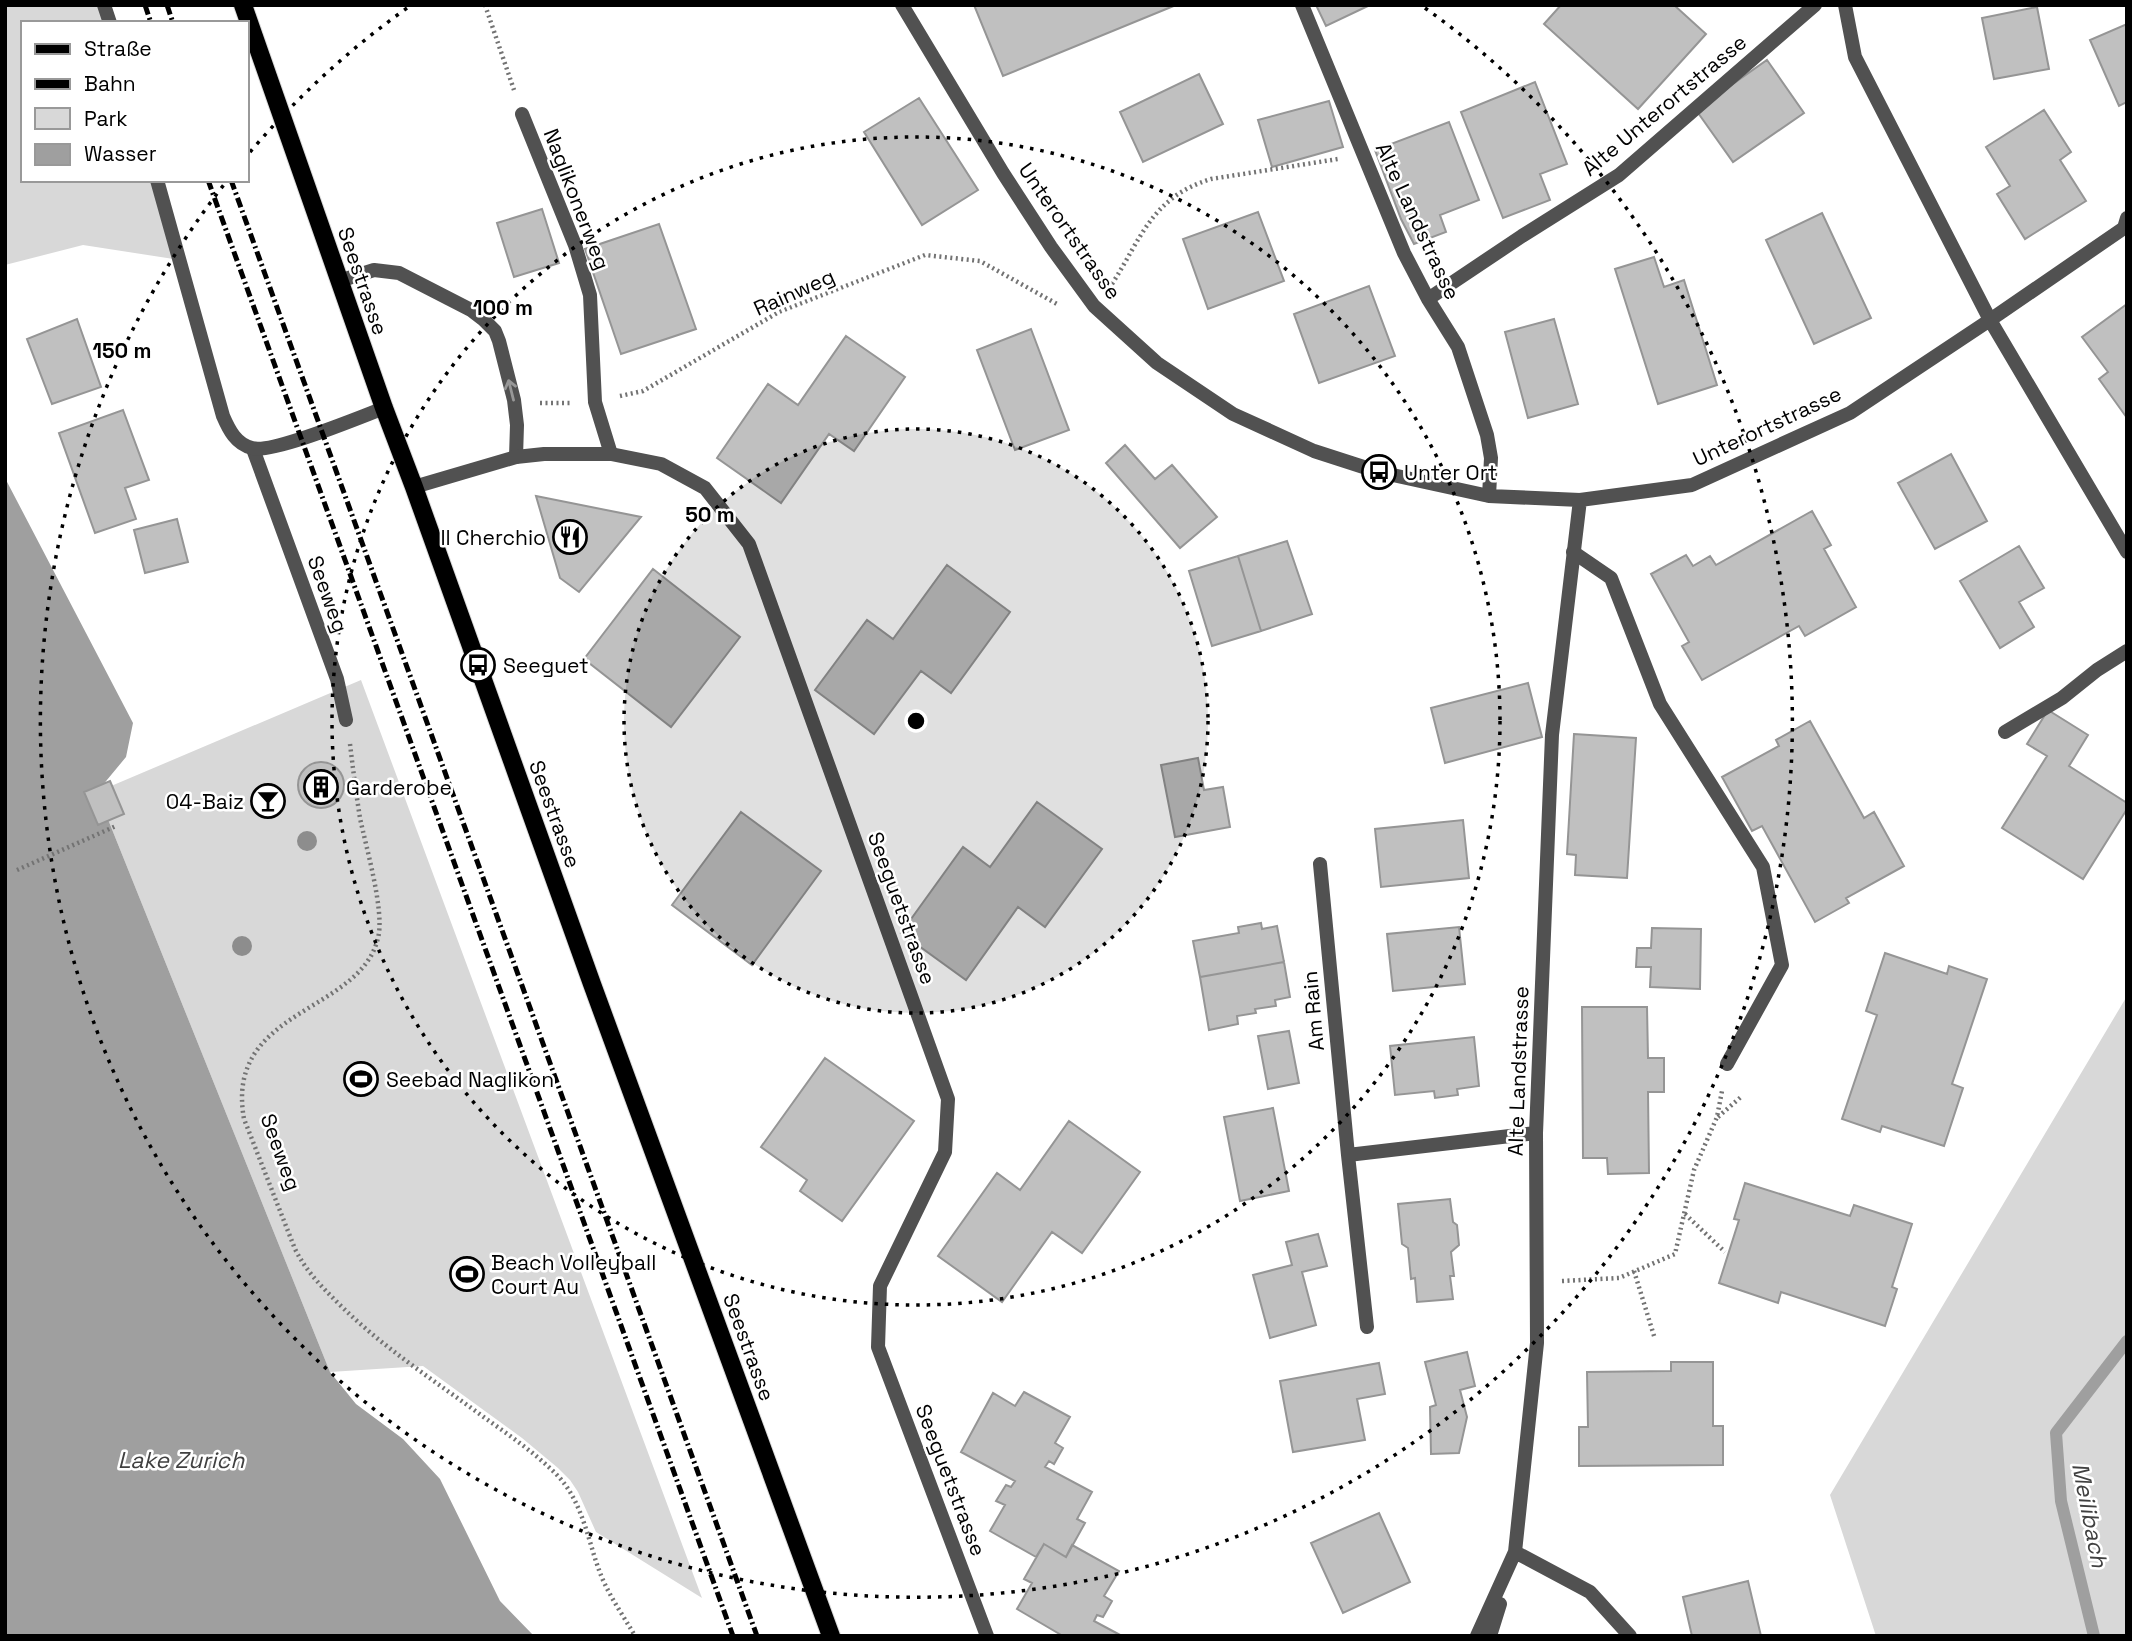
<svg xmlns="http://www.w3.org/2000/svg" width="2132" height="1641" font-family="'Space Grotesk',sans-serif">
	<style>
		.green { fill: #d8d8d8 }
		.water { fill: #9f9f9f }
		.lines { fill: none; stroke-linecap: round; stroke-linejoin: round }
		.stream { stroke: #9f9f9f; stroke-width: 12 }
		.building { fill: #c0c0c0; stroke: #959595; stroke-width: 2 }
		.primary-casing { stroke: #dbdbdb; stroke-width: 20 }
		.path { stroke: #737373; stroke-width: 4.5; stroke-dasharray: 2 3.5; stroke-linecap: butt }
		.service { stroke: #515151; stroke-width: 14 }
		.minor { stroke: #515151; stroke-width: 14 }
		.primary { stroke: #000; stroke-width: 18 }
		.rail { stroke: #000; stroke-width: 5; stroke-dasharray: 10 3.5 2 3.5; stroke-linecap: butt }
		.tree { fill: #8d8d8d }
		.oneway { stroke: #979797 }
		.ring { fill: none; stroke: #000; stroke-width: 3.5; stroke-dasharray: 3.5 7 }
		.labels { text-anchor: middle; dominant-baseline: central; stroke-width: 5; stroke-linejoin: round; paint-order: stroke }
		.street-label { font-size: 21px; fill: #000; stroke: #fff }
		.poi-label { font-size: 21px; fill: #000; stroke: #fff; text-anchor: start }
		.water-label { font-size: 23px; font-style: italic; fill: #404040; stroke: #fff }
		.centre { fill: #000; stroke: #fff; stroke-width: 3.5 }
		.ring-label { font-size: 21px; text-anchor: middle; font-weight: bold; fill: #000; stroke: #fff; stroke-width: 5; stroke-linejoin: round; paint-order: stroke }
	</style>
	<rect width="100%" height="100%" fill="#fff"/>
	<path class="green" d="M5,5H104L110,23H23V180H157L180,260L83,245L5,265Z
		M361,680L702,1598L596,1532L578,1492L570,1480L558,1468L522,1438L423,1366L330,1372L97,792Z
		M2127,996V1636H1876L1830,1495Z"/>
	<path class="water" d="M5,478L133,723L126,757L97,792L330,1372L356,1404L403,1439L440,1479L500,1601L534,1636H5Z"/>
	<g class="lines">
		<path class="stream" d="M2094,1636L2061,1501L2056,1433L2127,1341"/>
	</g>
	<path class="building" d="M974,5H1176L1003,76Z
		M1316,5H1370L1326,26Z
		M1561,5H1674L1706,34L1638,109L1544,24Z
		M2037,7L2049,69L1994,79L1982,18Z
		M2127,24V102L2119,106L2090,40Z
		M1767,60L1804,113L1733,162L1696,110Z
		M1199,74L1223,124L1143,162L1120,112Z
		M1535,82L1567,164L1540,174L1550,200L1503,218L1461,112Z
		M919,98L978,190L922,225L864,132Z
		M1329,101L1343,147L1272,167L1258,120Z
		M2044,110L2071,152L2060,160L2086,201L2025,239L1997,194L2010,186L1986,147Z
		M1449,122L1479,200L1440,215L1446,232L1414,244L1401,219L1375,150Z
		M542,209L559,263L514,277L497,223Z
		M1258,212L1284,281L1208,309L1183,239Z
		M1822,213L1871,318L1814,344L1766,240Z
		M659,224L696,329L621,354L585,249Z
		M1654,257L1664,287L1684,280L1717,385L1658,404L1615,269Z
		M1369,286L1395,356L1319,383L1294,314Z
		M2127,304V418L2099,379L2108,372L2082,337Z
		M77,319L101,387L52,404L27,339Z
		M1554,319L1578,404L1528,418L1505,332Z
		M1031,329L1069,430L1015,450L977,350Z
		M846,336L905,377L854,451L829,434L781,503L717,458L768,384L798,405Z
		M123,410L149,480L125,488L136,519L95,533L59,433Z
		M1125,445L1155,479L1172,465L1217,517L1180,548L1106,463Z
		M1951,454L1987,521L1935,549L1898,483Z
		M536,496L641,517L579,592L560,578Z
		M1812,511L1831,545L1824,549L1856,607L1805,636L1799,626L1702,680L1682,646L1689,642L1651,574L1686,555L1693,566L1710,556L1716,565Z
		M177,519L188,562L145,573L134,530Z
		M1287,541L1312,614L1261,631L1238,556Z
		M2019,546L2044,588L2019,602L2034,627L2000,648L1960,581Z
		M1238,556L1261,631L1212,646L1189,571Z
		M947,565L1010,612L951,693L921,671L874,734L815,690L867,620L893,639Z
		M653,569L740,637L671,727L584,659Z
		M1528,683L1542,737L1445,763L1431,708Z
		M2048,710L2088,735L2069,766L2127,803V809L2083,879L2002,828L2047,756L2027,744Z
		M1810,721L1864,818L1874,812L1904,866L1846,898L1849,903L1815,922L1762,826L1752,831L1722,777L1779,746L1776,740Z
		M1574,734L1636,738L1627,878L1575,875L1576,855L1567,854Z
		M1198,758L1204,790L1223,787L1230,827L1175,837L1161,765Z
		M298 785a23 23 0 1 1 46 0a23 23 0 1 1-46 0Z
		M110,781L124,814L98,825L84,792Z
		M1037,802L1102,849L1045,927L1018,907L966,980L901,933L963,847L990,867Z
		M741,812L821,871L752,965L672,905Z
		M1463,820L1469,878L1381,887L1375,829Z
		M1261,923L1262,929L1277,926L1284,962L1200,977L1193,941L1239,933L1238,927Z
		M1459,927L1465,984L1393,991L1387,934Z
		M1652,928L1701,929L1700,989L1650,987L1651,967H1636L1637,948H1651Z
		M1885,953L1947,974L1949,966L1987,979L1952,1084L1963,1088L1944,1146L1882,1126L1880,1132L1842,1119L1877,1015L1866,1011Z
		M1284,962L1290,997L1275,1000L1276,1006L1255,1009L1256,1013L1237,1016L1238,1024L1209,1030L1200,977Z
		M1582,1007H1647L1648,1058H1664V1092H1648L1649,1173L1608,1174L1607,1158H1583Z
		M1289,1031L1299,1083L1268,1089L1258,1036Z
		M1474,1037L1479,1086L1457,1089L1458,1095L1435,1098L1434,1091L1395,1095L1390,1046Z
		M825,1058L914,1121L842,1221L800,1191L807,1180L761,1147Z
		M1273,1108L1289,1191L1240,1201L1224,1117Z
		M1069,1121L1140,1172L1082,1253L1052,1232L1002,1302L938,1256L997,1173L1020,1190Z
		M1745,1183L1850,1216L1854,1205L1912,1224L1892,1287L1897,1289L1885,1326L1781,1292L1778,1303L1719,1283L1739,1220L1734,1219Z
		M1450,1199L1453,1222L1457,1225L1459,1245L1451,1252L1454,1276H1450L1453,1299L1417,1302L1415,1278L1411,1279L1408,1248L1402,1244L1398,1204Z
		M1318,1234L1327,1266L1302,1272L1316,1325L1270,1338L1253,1275L1292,1265L1286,1242Z
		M1467,1352L1475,1386L1460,1390L1467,1417L1459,1453L1431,1454L1430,1407L1436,1405L1425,1362Z
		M1671,1362H1713V1426H1723V1465L1579,1466V1427H1588L1587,1372L1671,1371Z
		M1379,1363L1385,1394L1357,1399L1365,1440L1293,1452L1280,1381Z
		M1024,1392L1070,1417L1055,1443L1063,1448L1054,1464L1049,1461L1045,1467L1092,1492L1077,1519L1085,1523L1066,1557L1044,1544L1036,1557L990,1531L1005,1505L996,1501L1006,1485L1011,1487L1015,1481L961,1452L993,1393L1015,1406Z
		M1379,1513L1410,1582L1343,1613L1311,1543Z
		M1044,1544L1066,1557L1072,1545L1119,1571L1104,1596L1112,1601L1103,1617L1097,1615L1094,1621L1122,1636H1063L1017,1609L1032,1583L1024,1579Z
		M1748,1581L1761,1636H1692L1683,1597Z"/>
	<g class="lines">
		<g class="primary-casing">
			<path id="primary" d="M243,5L384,408L414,487L592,984L831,1636"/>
		</g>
		<path class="path" d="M485,5L514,90
			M1112,284C1142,237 1152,197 1211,179L1338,159
			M620,396L643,391L779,312L925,255L980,261L1057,304
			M540,403H570
			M350,744C353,769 356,793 360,818C366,847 385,912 378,938C360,1014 224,1008 244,1119L295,1249C306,1271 321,1286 338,1303C382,1347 435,1381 485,1418C509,1435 535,1453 556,1474C582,1500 587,1537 599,1570C607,1593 623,1615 635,1636
			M17,870L116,826
			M1718,1117L1742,1096
			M1685,1214L1725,1252
			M1634,1271L1655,1339
			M1562,1281L1619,1278L1675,1254L1694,1170L1717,1117L1722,1091"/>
		<path class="service" d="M522,114L575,245L590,295L595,402L611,454
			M339,281L374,270L399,273L471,310L484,320L495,331L499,341L514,400L517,425L516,457
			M253,449L337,679L346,720
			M1573,552L1611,578L1660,704L1763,867L1782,965L1727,1064"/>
		<path class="minor" d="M104,5L110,23
			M902,5L1003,173L1051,247L1094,306L1157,363L1233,414L1314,451L1379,472L1489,496L1580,500L1692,485L1850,413L1990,320L1855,57L1845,5
			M1302,5L1404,253L1428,299L1458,347L1487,435L1491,458L1489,496
			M157,180L223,416C229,430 236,444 252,448C272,454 360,417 384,408
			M2127,218L2124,228L1990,320L2127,552
			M1428,299L1522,236L1619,175L1815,5
			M414,487L516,457L544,454H611L661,464L705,488L749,544L948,1099L945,1152L880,1286L878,1347L987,1636
			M2005,732L2062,698L2097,670L2127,651
			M1320,864L1348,1155L1536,1133
			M1348,1155L1367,1327
			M1515,1552L1590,1592L1630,1636
			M1477,1636L1515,1552L1537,1343L1536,1133L1552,735L1580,500
			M1490,1636L1500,1604"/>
		<use href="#primary" class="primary"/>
		<path class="rail" d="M145,5L151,23
			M167,5L173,23
			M208,180L733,1636
			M231,180L757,1636"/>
	</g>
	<g class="tree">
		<circle cx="307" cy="841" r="10"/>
		<circle cx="242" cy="946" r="10"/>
	</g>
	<defs><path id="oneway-shaft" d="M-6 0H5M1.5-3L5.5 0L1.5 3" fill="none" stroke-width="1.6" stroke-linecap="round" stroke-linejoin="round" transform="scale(1.75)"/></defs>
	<use class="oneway" href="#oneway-shaft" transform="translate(511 390) rotate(-104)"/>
	<circle cx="916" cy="721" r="292" fill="#000" fill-opacity=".12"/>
	<g class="ring">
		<circle cx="916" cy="721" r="292"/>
		<circle cx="916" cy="721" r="584"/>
		<path d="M250 152A876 876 0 0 1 407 8M1425 8A876 876 0 1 1 226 182"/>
	</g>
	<defs>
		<g id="bus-ring" transform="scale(1.75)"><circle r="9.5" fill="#fff" stroke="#000" stroke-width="1.5"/><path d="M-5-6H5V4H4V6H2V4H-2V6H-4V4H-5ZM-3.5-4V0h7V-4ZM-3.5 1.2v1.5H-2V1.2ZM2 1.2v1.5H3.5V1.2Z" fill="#000"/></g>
		<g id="restaurant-ring" transform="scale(1.75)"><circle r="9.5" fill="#fff" stroke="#000" stroke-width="1.5"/><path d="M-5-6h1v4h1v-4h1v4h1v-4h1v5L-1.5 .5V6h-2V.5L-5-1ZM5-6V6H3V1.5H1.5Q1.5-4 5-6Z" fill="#000"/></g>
		<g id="building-ring" transform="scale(1.75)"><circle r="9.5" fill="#fff" stroke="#000" stroke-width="1.5"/><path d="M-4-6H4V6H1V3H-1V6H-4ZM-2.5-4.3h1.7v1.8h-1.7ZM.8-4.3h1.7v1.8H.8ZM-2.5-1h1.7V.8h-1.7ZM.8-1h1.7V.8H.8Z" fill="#000"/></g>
		<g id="bar-ring" transform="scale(1.75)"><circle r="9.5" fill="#fff" stroke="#000" stroke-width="1.5"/><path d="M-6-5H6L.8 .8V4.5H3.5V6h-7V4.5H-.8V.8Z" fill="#000"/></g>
		<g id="stadium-ring" transform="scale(1.75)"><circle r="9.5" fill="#fff" stroke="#000" stroke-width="1.5"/><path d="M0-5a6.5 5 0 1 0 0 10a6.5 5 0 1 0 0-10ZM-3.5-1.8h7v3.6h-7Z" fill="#000"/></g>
	</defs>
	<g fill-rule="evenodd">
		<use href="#bus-ring" x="1379" y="472"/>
		<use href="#restaurant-ring" x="570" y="537"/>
		<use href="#bus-ring" x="478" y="665"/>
		<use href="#building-ring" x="321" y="787"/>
		<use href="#bar-ring" x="268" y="801"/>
		<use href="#stadium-ring" x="361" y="1079"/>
		<use href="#stadium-ring" x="467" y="1274"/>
	</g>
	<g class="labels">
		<g class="street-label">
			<text transform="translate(1664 105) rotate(-40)">Alte Unterortstrasse</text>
			<text transform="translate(577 199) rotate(69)">Naglikonerweg</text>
			<text transform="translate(1418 221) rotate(65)">Alte Landstrasse</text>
			<text transform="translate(1070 231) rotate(55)">Unterortstrasse</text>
			<text transform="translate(363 281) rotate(71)">Seestrasse</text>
			<text transform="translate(794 292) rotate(-24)">Rainweg</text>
			<text transform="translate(1767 426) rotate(-25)">Unterortstrasse</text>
			<text transform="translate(328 594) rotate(70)">Seeweg</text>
			<text transform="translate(555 814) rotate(70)">Seestrasse</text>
			<text transform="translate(902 908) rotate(70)">Seeguetstrasse</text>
			<text transform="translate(1313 1011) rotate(-95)">Am Rain</text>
			<text transform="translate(1518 1071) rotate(-88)">Alte Landstrasse</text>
			<text transform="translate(281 1152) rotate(70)">Seeweg</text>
			<text transform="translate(749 1347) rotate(70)">Seestrasse</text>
			<text transform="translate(951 1480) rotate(69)">Seeguetstrasse</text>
		</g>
		<g class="poi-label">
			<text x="1404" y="472">Unter Ort</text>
			<text x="546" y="537" text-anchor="end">Il Cherchio</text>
			<text x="503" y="665">Seeguet</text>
			<text x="346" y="787">Garderobe</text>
			<text x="244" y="801" text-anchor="end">04-Baiz</text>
			<text x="386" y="1079">Seebad Naglikon</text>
			<text x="491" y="1262">Beach Volleyball<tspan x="491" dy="24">Court Au</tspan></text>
		</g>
		<g class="water-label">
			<text x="181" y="1460">Lake Zurich</text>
			<text transform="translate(2090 1515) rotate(79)">Meilibach</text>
		</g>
	</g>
	<circle cx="916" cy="721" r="10" class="centre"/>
	<g class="ring-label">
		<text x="503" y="315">100 m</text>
		<text x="122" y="358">150 m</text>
		<text x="710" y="522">50 m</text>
	</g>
	<rect width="2132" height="1641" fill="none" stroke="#000000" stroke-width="14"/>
	<rect x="21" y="21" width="228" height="161" fill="#ffffff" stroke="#999999" stroke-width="2"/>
	<rect x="35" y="44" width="35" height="10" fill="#000000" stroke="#999999" stroke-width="2"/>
	<text x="84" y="56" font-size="21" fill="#000000">Straße</text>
	<rect x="35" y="79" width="35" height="10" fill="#000000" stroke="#999999" stroke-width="2"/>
	<text x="84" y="91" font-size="21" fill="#000000">Bahn</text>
	<rect x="35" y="108" width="35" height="21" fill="#d8d8d8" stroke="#999999" stroke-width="2"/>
	<text x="84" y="126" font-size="21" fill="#000000">Park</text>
	<rect x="35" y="144" width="35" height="21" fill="#9f9f9f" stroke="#999999" stroke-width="2"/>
	<text x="84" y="161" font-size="21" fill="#000000">Wasser</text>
</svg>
